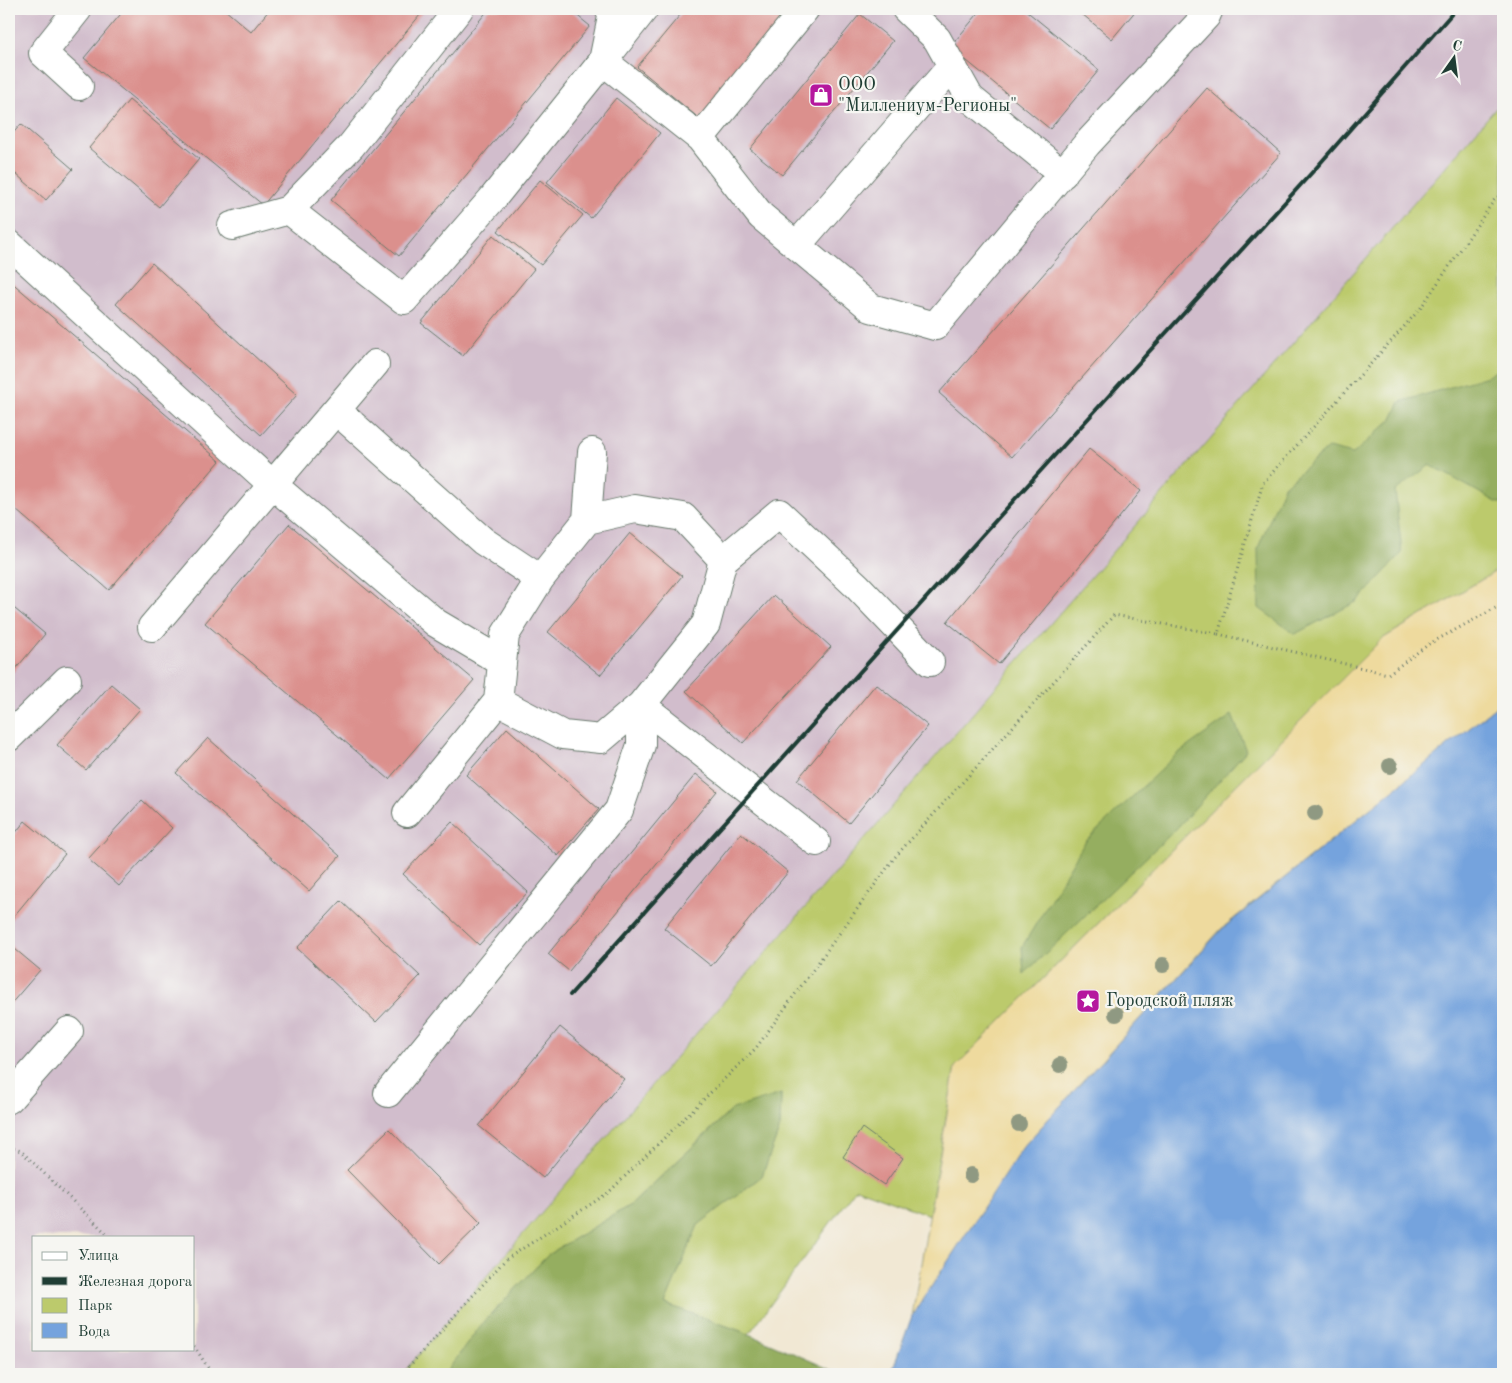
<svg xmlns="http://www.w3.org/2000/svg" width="1512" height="1383" font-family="'Old Standard TT',serif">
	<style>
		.industrial { fill: #d1bdcc; fill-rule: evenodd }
		.green { fill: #bcca6c; stroke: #6e8450 }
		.forest { fill: #95ae60; stroke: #5a764a }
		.sand { fill: #eeda9e; stroke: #868c69 }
		.water { fill: #75a3dd; stroke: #4a7088 }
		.building { fill: #db908d }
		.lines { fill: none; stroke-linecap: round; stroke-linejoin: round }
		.minor-casing { stroke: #68796c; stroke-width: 30 }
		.path { stroke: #68796c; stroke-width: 3; stroke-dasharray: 1 4; stroke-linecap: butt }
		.minor { stroke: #fff; stroke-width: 28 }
		.rail { stroke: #1f3d34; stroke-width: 4 }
		.tree { fill: #8f9982 }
		.labels { text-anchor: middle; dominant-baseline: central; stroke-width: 4.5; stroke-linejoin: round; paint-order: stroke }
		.poi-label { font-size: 18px; fill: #1f3d34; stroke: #f6f6f2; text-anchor: start }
	</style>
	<rect width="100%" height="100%" fill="#f6f6f2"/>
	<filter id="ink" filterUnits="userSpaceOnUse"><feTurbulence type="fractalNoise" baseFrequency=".02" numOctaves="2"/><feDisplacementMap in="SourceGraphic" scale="10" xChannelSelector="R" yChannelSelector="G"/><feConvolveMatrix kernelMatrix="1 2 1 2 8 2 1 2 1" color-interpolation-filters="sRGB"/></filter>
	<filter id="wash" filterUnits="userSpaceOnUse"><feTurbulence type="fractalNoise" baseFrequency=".0096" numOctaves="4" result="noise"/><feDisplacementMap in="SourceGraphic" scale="20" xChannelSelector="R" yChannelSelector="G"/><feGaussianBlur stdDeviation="1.12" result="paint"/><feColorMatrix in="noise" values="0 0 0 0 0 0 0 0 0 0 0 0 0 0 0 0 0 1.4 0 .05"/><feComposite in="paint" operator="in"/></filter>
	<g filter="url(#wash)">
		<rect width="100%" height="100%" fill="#f1e8d4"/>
		<path class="industrial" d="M9,9H1503V100L402,1374H9ZM34,1237H194V1349H34Z"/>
		<path class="green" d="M1503,100V567L1382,639L955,1067L929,1215L856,1188L749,1334L665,1304L698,1225L762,1176L780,1127L781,1094L726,1115L632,1204L549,1254L481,1325L445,1374H402Z"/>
		<path class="forest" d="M1503,366V503H1498L1430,465L1395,491L1402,553L1358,601L1295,634L1259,608L1258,548L1284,486L1328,448L1353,454L1392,419L1400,402L1488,376Z
			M1232,715L1246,751L1176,829L1024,974L1022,947L1085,842L1177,754Z
			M781,1094L780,1127L762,1176L698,1225L665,1304L749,1334L841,1374H445L481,1325L549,1254L632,1204L733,1109Z"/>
		<path class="sand" d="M1503,567V701L1221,929L1023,1147L912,1316L955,1067L1382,639Z"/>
		<path class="water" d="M1503,701V1374H891L912,1316L1023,1147L1222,929Z"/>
		<g id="blocks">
			<path class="building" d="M125,9H224L251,32L270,9H425L263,205L84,58Z
				M489,9H569L590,26L399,256L331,200Z
				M685,9H792L701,120L637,67Z
				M982,9H1024L1099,70L1050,129L950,47Z
				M1076,9H1137L1112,39Z
				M860,14L893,41L782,175L750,149Z
				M1207,88L1281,153L1012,457L939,393Z
				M616,98L660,133L591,218L547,182Z
				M129,100L199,159L159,207L89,148Z
				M21,124L73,169L46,200L9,168V138Z
				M540,180L583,215L541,265L498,231Z
				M493,235L534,269L463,356L421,323Z
				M152,263L297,395L261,435L116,304Z
				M9,280L220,461L109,590L9,504Z
				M1089,449L1141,491L999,664L947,622Z
				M289,524L474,680L389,779L205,623Z
				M630,533L682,576L600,675L548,632Z
				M774,595L831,647L743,743L686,691Z
				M9,604L45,634L9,677Z
				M111,684L140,709L86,770L57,745Z
				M876,684L928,726L849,823L797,780Z
				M507,728L599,809L558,856L466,775Z
				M208,738L340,856L309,891L176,773Z
				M696,774L717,791L569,971L548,954Z
				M142,800L172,828L119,886L88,859Z
				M25,821L65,854L9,922V841Z
				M452,822L528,892L479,945L403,874Z
				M741,833L788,872L711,966L664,928Z
				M341,901L420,976L376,1022L297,948Z
				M9,944L40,970L9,1006Z
				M560,1027L624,1079L543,1178L479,1126Z
				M862,1128L903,1158L884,1185L843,1157Z
				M389,1129L481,1223L439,1264L347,1170Z"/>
		</g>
	</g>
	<g filter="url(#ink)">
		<use href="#blocks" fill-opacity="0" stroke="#68796c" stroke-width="1"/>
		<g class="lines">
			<g class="minor-casing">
				<path id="minor" d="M78,9L43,53L79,86
					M644,9L603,61L700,138L761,216L871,308L935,326L1087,144L1206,16L1209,9
					M906,9L937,39L970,98L1063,174
					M700,138L805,9
					M289,210L404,300L493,198L603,61L613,12L609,9
					M232,226L289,210L351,146L459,9
					M9,244L273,485L436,623L502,662
					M797,245L952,66
					M336,410L483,541L540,579L587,520L592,452
					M723,560L779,513L857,586L930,662
					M152,627L375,364
					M498,701L563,735L601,739L641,705L706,624L723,560L683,517L635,509L587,520
					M641,705L816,842
					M9,737L67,680
					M407,813L498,701L505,635L540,579
					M388,1093L619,810L641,745V705
					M9,1099L69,1031"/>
			</g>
			<path class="path" d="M1218,634L1388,674L1429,644L1503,604
				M9,1147L21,1151L110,1237
				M194,1346L212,1374
				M402,1374L505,1260L608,1193L756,1048L895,857L1114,615L1218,634L1263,483L1420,309L1495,199L1503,193"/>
			<use href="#minor" class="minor"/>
			<path class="rail" d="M570,995L1015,499L1316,168L1456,9"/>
		</g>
		<g class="tree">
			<circle cx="1390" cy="766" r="8"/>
			<circle cx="1315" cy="813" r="8"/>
			<circle cx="1163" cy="965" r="8"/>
			<circle cx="1116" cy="1014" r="8"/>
			<circle cx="1060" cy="1065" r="8"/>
			<circle cx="1019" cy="1124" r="8"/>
			<circle cx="971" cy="1175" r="8"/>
		</g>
	</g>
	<defs>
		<g id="shop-square" transform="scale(1.25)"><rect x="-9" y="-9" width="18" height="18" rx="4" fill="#b5179e" stroke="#f6f6f2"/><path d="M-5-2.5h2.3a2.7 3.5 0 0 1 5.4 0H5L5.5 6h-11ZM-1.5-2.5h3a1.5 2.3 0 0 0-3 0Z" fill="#fff"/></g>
		<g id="sight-square" transform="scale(1.25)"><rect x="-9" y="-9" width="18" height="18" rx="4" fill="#b5179e" stroke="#f6f6f2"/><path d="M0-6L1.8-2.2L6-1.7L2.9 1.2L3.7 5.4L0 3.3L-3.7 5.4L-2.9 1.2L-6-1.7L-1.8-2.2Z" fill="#fff"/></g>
	</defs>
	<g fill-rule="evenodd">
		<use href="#shop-square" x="821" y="95"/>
		<use href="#sight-square" x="1088" y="1001"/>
	</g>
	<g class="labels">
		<g class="poi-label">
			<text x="838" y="85">ООО<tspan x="838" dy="21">"Миллениум-Регионы"</tspan></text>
			<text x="1106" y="1001">Городской пляж</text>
		</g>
	</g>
	<rect width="1512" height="1383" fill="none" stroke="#f6f6f2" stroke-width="30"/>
	<rect x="32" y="1236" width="162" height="115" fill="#f6f6f2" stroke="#a0aca6"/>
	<rect x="42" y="1252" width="25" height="8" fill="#ffffff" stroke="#a0aca6"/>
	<text x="78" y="1260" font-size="15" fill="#1f3d34">Улица</text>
	<rect x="42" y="1277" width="25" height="8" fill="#1f3d34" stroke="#a0aca6"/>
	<text x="78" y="1286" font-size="15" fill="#1f3d34">Железная дорога</text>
	<rect x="42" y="1298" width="25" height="15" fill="#bcca6c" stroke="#a0aca6"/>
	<text x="78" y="1310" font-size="15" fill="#1f3d34">Парк</text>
	<rect x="42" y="1323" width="25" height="15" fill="#75a3dd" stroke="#a0aca6"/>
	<text x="78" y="1336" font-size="15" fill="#1f3d34">Вода</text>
	<g transform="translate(1454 58) rotate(14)" stroke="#f6f6f2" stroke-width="4" paint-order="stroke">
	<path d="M0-4L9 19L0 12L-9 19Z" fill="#1f3d34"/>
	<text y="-8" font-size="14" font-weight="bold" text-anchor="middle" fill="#1f3d34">С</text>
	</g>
</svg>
